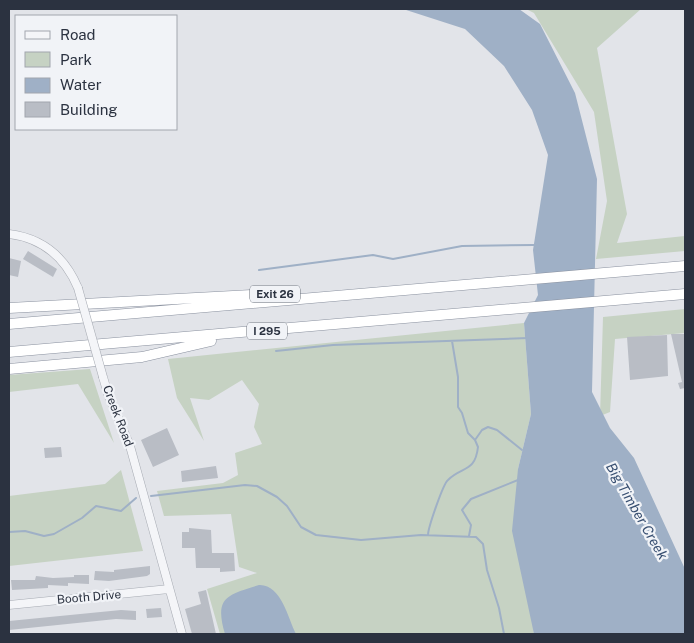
<svg xmlns="http://www.w3.org/2000/svg" width="694" height="643" font-family="'Public Sans',sans-serif">
	<style>
		.green { fill: #c6d2c3 }
		.water { fill: #9fb0c6 }
		.lines { fill: none; stroke-linecap: round; stroke-linejoin: round }
		.stream { stroke: #9fb0c6; stroke-width: 2 }
		.building { fill: #b9bdc5 }
		.minor-casing { stroke: #a7abb3; stroke-width: 9 }
		.highway-casing { stroke: #8a919f; stroke-width: 11 }
		.minor { stroke: #f4f5f8; stroke-width: 8 }
		.highway { stroke: #fff; stroke-width: 10 }
		.minor-bridge-casing { stroke: #a7abb3; stroke-width: 9; stroke-linecap: butt }
		.minor-bridge { stroke: #f4f5f8; stroke-width: 8 }
		.labels { text-anchor: middle; dominant-baseline: central; stroke-width: 4.5; stroke-linejoin: round; paint-order: stroke }
		.shield { fill: #f1f3f7; stroke: #666c77; stroke-width: 1 }
		.shield-label { font-size: 11px; font-weight: bold; fill: #2b3240 }
		.street-label { font-size: 12px; fill: #2b3240; stroke: #f1f3f7 }
		.water-label { font-size: 14px; font-style: italic; fill: #384f71; stroke: #f1f3f7 }
	</style>
	<rect width="100%" height="100%" fill="#e2e4e9"/>
	<path class="green" d="M526,9H641L597,48L627,214L617,243L685,236V251L596,259L607,201L594,112L534,13Z
		M685,309V333L615,339L610,412L600,416L603,317Z
		M524,323L531,414L518,469L534,634H220L207,589L257,573L239,567L231,514L164,516L157,491L223,483L238,475L235,453L262,444L254,427L259,404L242,380L209,400L190,398L204,441L177,398L168,359Z
		M90,369L114,443L78,384L9,392V375Z
		M121,470L143,551L9,566V496L105,484Z"/>
	<path class="water" d="M403,9H519L540,24L575,93L597,179L592,392L610,428L634,458L685,569V634H534L512,531L518,469L531,414L524,323L538,295L533,250L548,155L532,110L504,66L465,29Z
		M259,585C281,584 288,618 296,634H225C214,597 227,595 259,585Z"/>
	<g class="lines">
		<path class="stream" d="M259,270L373,255L393,259L462,246L534,245
			M276,351L333,345L528,338
			M475,440L482,430L488,427L497,430L522,450
			M151,496L245,485L257,486L277,497L287,506L301,527L316,535L361,540L421,535L476,537L483,544L487,570L499,608L504,634
			M9,532L25,531L44,536L54,534L82,518L96,506L121,511L136,498
			M428,535C428,528 443,484 448,480C462,466 475,473 478,447L475,440L468,433L462,413L458,407V377L452,341
			M469,536L471,525L462,510L471,499L518,480"/>
	</g>
	<path class="building" d="M28,251L57,269L53,277L23,259Z
		M9,258L21,261L18,277L9,275Z
		M671,334H685V388L680,389L678,383L682,382Z
		M667,335L668,376L630,380L627,337Z
		M167,428L179,455L153,467L141,440Z
		M61,447L62,457L45,458L44,448Z
		M216,466L218,478L182,482L181,471Z
		M189,528L211,530L212,553H234L235,571L220,572V568H196L195,548H182V532H189Z
		M150,566V574L147,576L109,581L94,580L95,571L114,572V570Z
		M74,575H89V584L68,583V586L48,585V588L12,590L11,580H35L36,576L53,578L74,577Z
		M206,590L216,634H192L185,609L201,604L198,592Z
		M161,608L162,617L147,618L146,609Z
		M121,610L136,611V620L116,619L9,630V621Z"/>
	<g class="lines">
		<g class="minor-casing">
			<path id="minor" d="M9,234C42,238 65,257 78,288
				M103,377L108,394L130,446L182,634
				M9,605L169,589"/>
		</g>
		<g class="highway-casing">
			<path id="highway" d="M9,308L290,293
				M9,324L685,266
				M9,352L685,294
				M9,369L142,357L211,341"/>
		</g>
		<use href="#minor" class="minor"/>
		<use href="#highway" class="highway"/>
		<g class="minor-bridge-casing">
			<path id="minor-bridge" d="M78,288L103,377"/>
		</g>
		<use href="#minor-bridge" class="minor-bridge"/>
	</g>
	<g class="labels">
		<g class="shield">
			<rect x="250" y="285.5" width="50" height="17" rx="4"/>
			<rect x="247" y="322.5" width="40" height="17" rx="4"/>
		</g>
		<g class="shield-label">
			<text x="275" y="294">Exit 26</text>
			<text x="267" y="331">I 295</text>
		</g>
		<g class="street-label">
			<text transform="translate(118 416) rotate(69)">Creek Road</text>
			<text transform="translate(89 597) rotate(-5)">Booth Drive</text>
		</g>
		<g class="water-label">
			<text transform="translate(637 511) rotate(60)">Big Timber Creek</text>
		</g>
	</g>
	<rect width="694" height="643" fill="none" stroke="#2b3240" stroke-width="20"/>
	<rect x="15" y="15" width="162" height="115" fill="#f1f3f7" stroke="#a2a6ae"/>
	<rect x="25" y="31" width="25" height="8" fill="#f4f5f8" stroke="#a2a6ae"/>
	<text x="60" y="40" font-size="15" fill="#2b3240">Road</text>
	<rect x="25" y="52" width="25" height="15" fill="#c6d2c3" stroke="#a2a6ae"/>
	<text x="60" y="65" font-size="15" fill="#2b3240">Park</text>
	<rect x="25" y="78" width="25" height="15" fill="#9fb0c6" stroke="#a2a6ae"/>
	<text x="60" y="90" font-size="15" fill="#2b3240">Water</text>
	<rect x="25" y="102" width="25" height="15" fill="#b9bdc5" stroke="#a2a6ae"/>
	<text x="60" y="115" font-size="15" fill="#2b3240">Building</text>
</svg>
